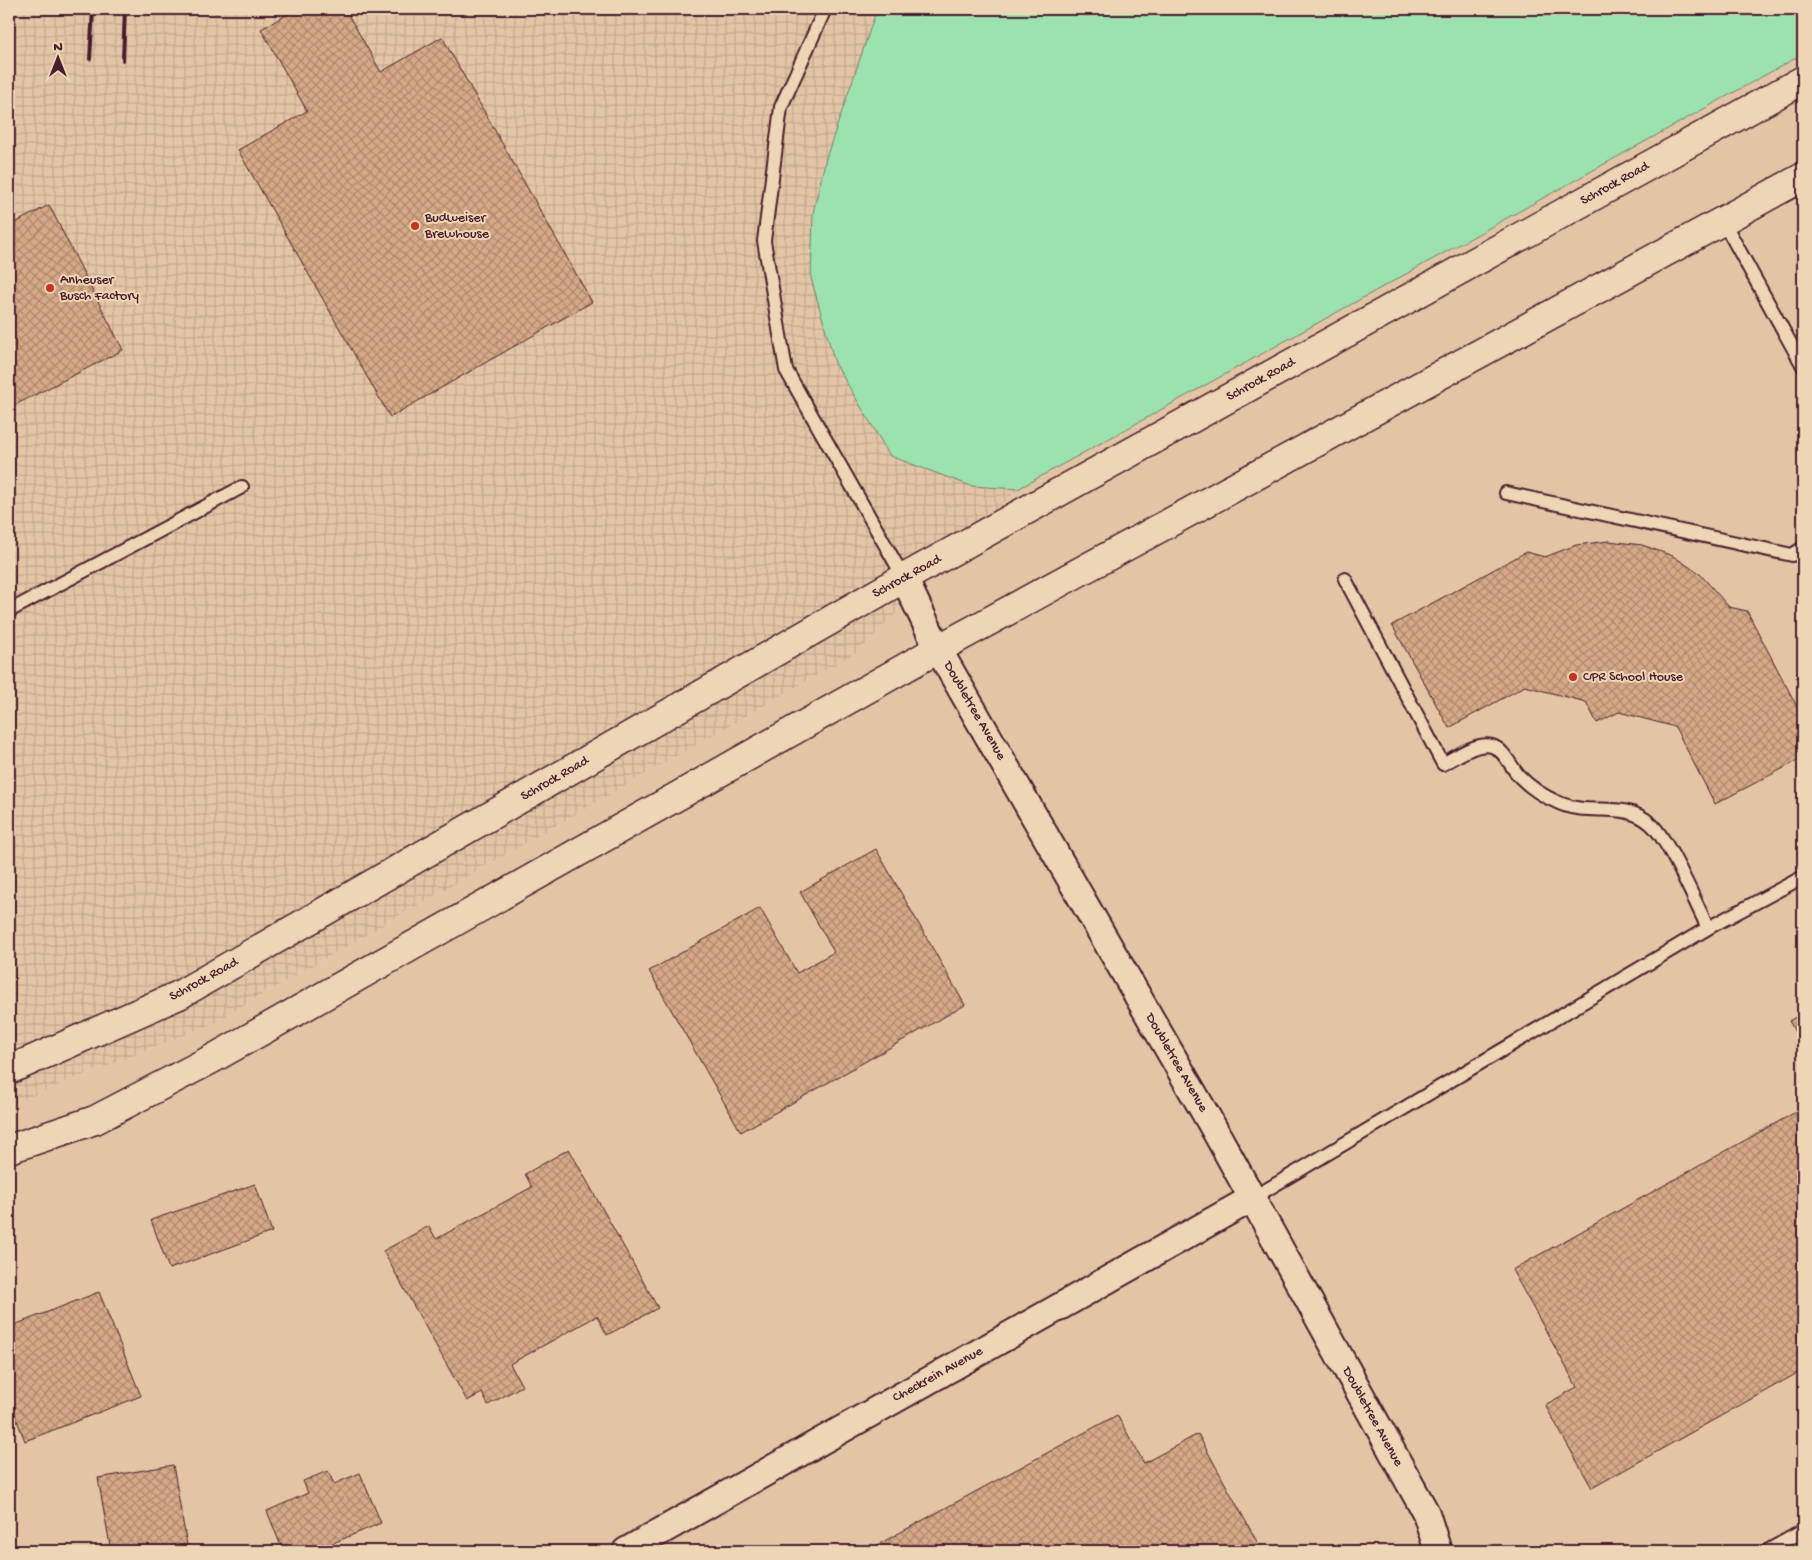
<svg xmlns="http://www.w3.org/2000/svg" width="1812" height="1560" font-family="'Gochi Hand',sans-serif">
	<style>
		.built { fill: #e3c5a6 }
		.industrial { fill: url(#industrial-grid) }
		.green { fill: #9ce2ae; stroke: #73806c }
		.building { fill: url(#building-cross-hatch); stroke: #4a1f2b }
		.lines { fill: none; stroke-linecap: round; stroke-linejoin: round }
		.service-casing { stroke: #4a1f2b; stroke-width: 16 }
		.minor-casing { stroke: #4a1f2b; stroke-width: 30 }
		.secondary-casing { stroke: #4a1f2b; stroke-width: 31 }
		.service { stroke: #eed5b6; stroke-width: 12 }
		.minor { stroke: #eed5b6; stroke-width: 26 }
		.secondary { stroke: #eed5b6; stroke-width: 28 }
		.rail { stroke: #4a1f2b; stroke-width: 4 }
		.poi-dot { fill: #c8321e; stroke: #eed5b6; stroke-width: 2 }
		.labels { text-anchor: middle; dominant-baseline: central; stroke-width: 4; stroke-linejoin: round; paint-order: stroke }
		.street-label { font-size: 14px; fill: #4a1f2b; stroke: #eed5b6 }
		.poi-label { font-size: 14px; fill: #4a1f2b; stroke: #eed5b6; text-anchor: start }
	</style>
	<defs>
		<pattern id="industrial-grid" width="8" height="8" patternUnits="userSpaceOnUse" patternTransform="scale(1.25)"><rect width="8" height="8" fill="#e3c5a6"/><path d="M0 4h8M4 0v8" fill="none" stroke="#c4a98f"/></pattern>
		<pattern id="building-cross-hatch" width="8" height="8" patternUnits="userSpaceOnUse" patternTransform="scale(1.25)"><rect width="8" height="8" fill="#d5a986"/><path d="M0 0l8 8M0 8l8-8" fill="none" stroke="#af896e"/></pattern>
	</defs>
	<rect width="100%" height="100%" fill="#eed5b6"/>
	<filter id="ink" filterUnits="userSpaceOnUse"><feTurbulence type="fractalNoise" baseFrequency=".02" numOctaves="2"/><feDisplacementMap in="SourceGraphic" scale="10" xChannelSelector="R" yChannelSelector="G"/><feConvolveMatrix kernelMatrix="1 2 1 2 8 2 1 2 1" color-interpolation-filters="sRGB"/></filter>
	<g filter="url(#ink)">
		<path class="built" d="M1803,54V1551H9V1105L210,1025L859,650L1018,489Z"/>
		<path class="industrial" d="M9,9H877L826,158L813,213L971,486L1018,489L860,650L210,1025L9,1105Z"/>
		<path class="green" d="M877,9H1803V54L1018,489L971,486L890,456L835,363L811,278L813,213L826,158Z"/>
		<path class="building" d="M297,9H345L381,72L442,37L592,302L390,417L238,150L307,111L261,29Z
			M49,205L123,350L9,408V226Z
			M1609,541L1642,545L1673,556L1700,574L1729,607L1747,611L1803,718V758L1715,804L1675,727L1619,712L1597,723L1586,702L1525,686L1449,728L1392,625L1526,552L1545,557L1576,545Z
			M876,849L965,1005L741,1132L649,971L760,908L797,973L834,952L800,892Z
			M1803,1013V1046L1789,1021Z
			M1803,1108V1370L1592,1488L1545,1405L1577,1387L1512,1270Z
			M569,1149L658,1308L607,1335L597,1316L510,1364L522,1386L488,1405L482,1393L467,1401L383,1251L429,1226L436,1239L532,1187L525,1174Z
			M255,1184L272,1232L169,1269L151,1220Z
			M99,1292L141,1396L25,1441L9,1400V1327Z
			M1117,1415L1144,1463L1198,1434L1262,1551H866Z
			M173,1465L188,1551H111L98,1478Z
			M328,1471L334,1484L360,1473L381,1523L314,1551H283L267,1511L308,1493L303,1481Z"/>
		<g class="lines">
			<g class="service-casing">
				<path id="service" d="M825,9L781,107L764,241L786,370L904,578
					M1723,221L1803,366
					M1506,493L1792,555L1803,548
					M1345,579L1443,764C1456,757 1476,742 1492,746C1505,750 1511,768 1520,777C1531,788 1543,796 1557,802C1590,818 1623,799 1651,824C1669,840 1696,904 1708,928L1803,877
					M9,611L242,487
					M1251,1199L1708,928
					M1767,1551L1803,1531"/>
			</g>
			<g class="minor-casing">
				<path id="minor" d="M904,578L938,649L1213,1127L1426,1513L1438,1551
					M626,1551L1251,1199"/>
			</g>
			<g class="secondary-casing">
				<path id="secondary" d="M9,1070L179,995L904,578L1803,80
					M9,1149L95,1120L212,1059L938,649L1803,177"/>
			</g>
			<use href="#service" class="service"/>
			<use href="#minor" class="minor"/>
			<use href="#secondary" class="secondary"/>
			<path class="rail" d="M90,59L93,9
				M123,60L125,9"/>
		</g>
	</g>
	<g class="poi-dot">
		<circle cx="415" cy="226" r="5"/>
		<circle cx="50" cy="288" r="5"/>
		<circle cx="1573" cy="677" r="5"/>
	</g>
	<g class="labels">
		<g class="street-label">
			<text transform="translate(1615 184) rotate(-29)">Schrock Road</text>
			<text transform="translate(1261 380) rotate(-29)">Schrock Road</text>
			<text transform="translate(907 577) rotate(-29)">Schrock Road</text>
			<text transform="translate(974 711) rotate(60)">Doubletree Avenue</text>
			<text transform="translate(555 779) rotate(-30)">Schrock Road</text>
			<text transform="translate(204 980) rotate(-29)">Schrock Road</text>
			<text transform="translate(1176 1063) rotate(60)">Doubletree Avenue</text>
			<text transform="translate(938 1375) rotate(-29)">Checkrein Avenue</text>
			<text transform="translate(1372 1417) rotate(61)">Doubletree Avenue</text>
		</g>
		<g class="poi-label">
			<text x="425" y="218">Budweiser<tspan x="425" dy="16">Brewhouse</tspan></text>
			<text x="60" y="280">Anheuser<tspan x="60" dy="16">Busch Factory</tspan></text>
			<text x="1583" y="677">CPR School House</text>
		</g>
	</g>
	<rect width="1812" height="1560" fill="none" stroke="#eed5b6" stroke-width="30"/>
	<rect x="15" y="15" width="1782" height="1530" fill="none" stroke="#4a1f2b" stroke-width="2" filter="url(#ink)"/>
	<g transform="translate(58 58)" stroke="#eed5b6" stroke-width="4" paint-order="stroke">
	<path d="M0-4L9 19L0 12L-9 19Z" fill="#4a1f2b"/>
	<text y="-8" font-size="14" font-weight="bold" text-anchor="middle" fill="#4a1f2b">N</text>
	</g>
</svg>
